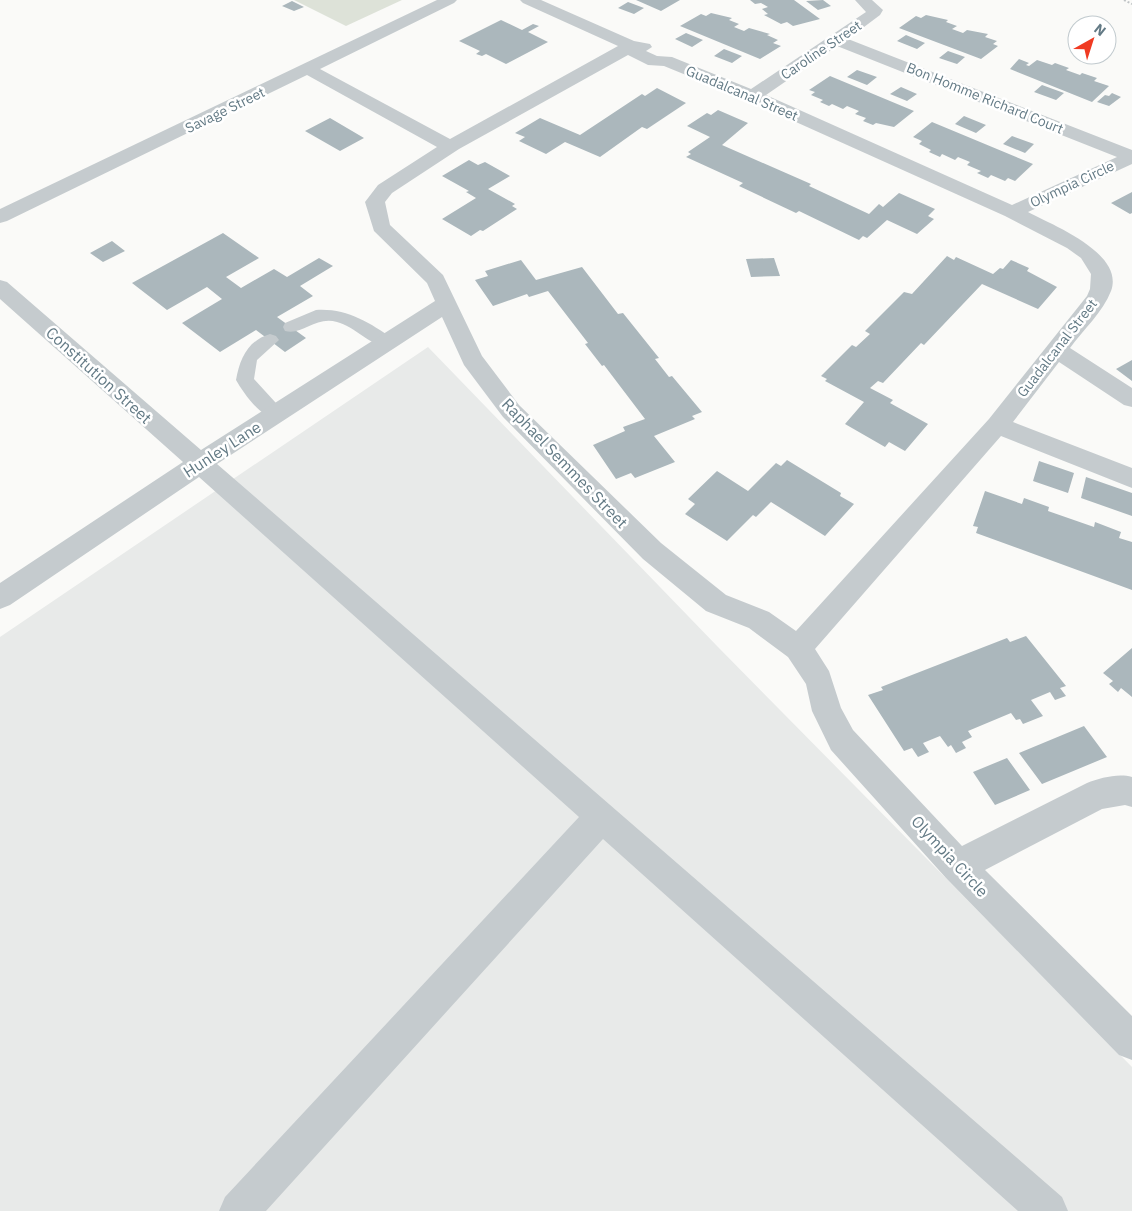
<svg xmlns="http://www.w3.org/2000/svg" width="1132" height="1211" font-family="'IBM Plex Sans',sans-serif">
	<style>
		.built { fill: #e8eae9 }
		.green { fill: #dde2d8 }
		.building { fill: #abb7bc }
		.lines { fill: none; stroke-linecap: round; stroke-linejoin: round }
		.path { stroke: #bfc3c5; stroke-width: 2; stroke-dasharray: 2 2; stroke-linecap: butt }
		.lane { fill: #c5cbce; fill-rule: evenodd }
		.street { fill: #c5cbce; fill-rule: evenodd }
		.labels { text-anchor: middle; dominant-baseline: central; stroke-width: 5; stroke-linejoin: round; paint-order: stroke }
		.far-street-label { font-size: 14px; fill: #637a85; stroke: #fff }
		.street-label { font-size: 16px; fill: #637a85; stroke: #fff }
	</style>
	<rect width="100%" height="100%" fill="#fafaf8"/>
	<path class="built" d="M428,347L718,647L1132,1067V1211H0V637Z"/>
	<path class="green" d="M294,0H402L346,26Z"/>
	<path class="building" d="M636,0H680L661,11Z
		M750,0H794L820,19L793,26L787,22L781,24L764,15L768,14L762,9L768,7L761,3L755,4Z
		M823,0L831,6L818,10L806,1Z
		M292,1L304,7L294,11L282,6Z
		M628,2L644,8L634,14L618,8Z
		M711,13L732,18L729,20L739,24L734,27L744,31L749,28L770,34L767,35L778,40L773,43L781,46L760,59L680,26L701,14L706,16Z
		M926,15L948,20L946,22L957,26L952,29L963,33L967,30L988,34L985,37L997,41L993,44L998,46L981,59L899,28L916,16L921,18Z
		M501,20L522,30L533,24L539,26L528,32L548,42L506,64L486,54L482,56L476,54L480,51L459,41Z
		M686,33L703,40L692,47L675,39Z
		M906,35L925,43L917,49L897,41Z
		M724,49L742,56L732,63L714,56Z
		M948,51L965,57L957,64L939,58Z
		M1019,59L1029,63L1026,65L1029,66L1037,60L1052,65L1055,63L1069,68L1066,70L1080,75L1082,73L1097,78L1094,81L1109,86L1092,102L1010,69Z
		M857,70L877,77L867,85L847,77Z
		M830,76L914,111L894,127L876,123L873,125L863,121L866,118L855,114L859,111L847,106L843,109L832,104L829,106L820,102L823,100L811,95L815,92L809,90Z
		M1042,85L1064,93L1056,100L1034,92Z
		M901,87L917,94L907,101L890,94Z
		M657,88L686,103L647,129L642,127L600,157L565,142L546,154L519,141L525,137L515,133L540,118L580,135L642,94L645,96Z
		M1112,93L1121,97L1109,106L1097,102L1105,95L1109,96Z
		M718,110L748,123L722,145L811,184L809,186L869,214L879,204L883,207L899,193L935,209L928,216L934,219L917,234L887,220L867,238L863,236L859,240L799,211L796,213L739,186L743,183L686,157L691,154L688,152L710,137L687,126L707,113L711,115Z
		M964,116L986,125L976,133L955,124Z
		M330,118L364,138L340,151L305,131Z
		M932,122L1033,164L1015,181L1008,178L1005,181L991,175L988,178L977,173L981,171L967,165L970,162L958,157L955,160L942,154L940,157L929,152L931,150L919,144L922,141L913,137Z
		M1012,136L1034,144L1025,153L1003,144Z
		M469,160L478,165L485,162L510,176L488,189L515,204L512,206L517,209L483,231L480,230L471,236L442,219L476,198L466,192L469,191L442,176Z
		M1132,192V213L1130,214L1111,203Z
		M223,233L259,258L226,277L241,288L274,269L287,277L319,258L333,266L300,286L313,296L277,317L306,338L285,352L256,330L220,352L182,323L222,299L207,287L167,310L132,283Z
		M112,241L125,251L103,262L90,253Z
		M947,256L954,260L956,257L993,274L1000,268L1003,269L1011,260L1029,268L1027,271L1057,287L1038,309L982,284L924,345L921,343L883,383L878,381L870,388L893,400L890,403L928,424L905,451L889,442L885,447L845,424L864,402L825,381L827,379L821,376L852,345L856,347L870,334L865,331L904,292L912,294Z
		M774,258L780,276L751,277L746,259Z
		M521,260L536,280L582,267L618,314L623,313L659,358L655,359L669,377L672,376L702,412L692,416L695,419L654,436L675,462L635,478L631,473L616,479L593,445L625,431L623,427L645,419L604,365L602,366L585,344L588,343L548,291L529,297L527,294L493,306L475,280L488,276L485,271Z
		M1132,360V381L1116,369Z
		M787,460L841,493L840,496L854,504L825,536L771,502L756,517L753,515L727,541L685,514L695,504L688,499L717,471L748,491L776,463L781,466Z
		M1039,461L1074,473L1068,493L1033,481Z
		M1086,477L1132,493V516L1081,498Z
		M985,491L1022,504L1024,498L1049,507L1048,511L1094,527L1095,522L1121,532L1119,538L1132,542V590L976,533L978,527L973,526Z
		M1026,636L1066,686L1060,688L1066,696L1055,700L1050,692L1031,700L1043,716L1023,724L1020,719L1016,720L1011,713L968,731L972,737L962,742L966,748L956,753L951,745L948,747L940,736L923,743L929,752L918,757L912,748L904,751L868,695L883,690L881,687L1007,638L1010,642Z
		M1132,648V697L1121,688L1118,692L1109,684L1113,681L1103,673Z
		M1084,726L1107,757L1042,784L1019,753Z
		M1007,758L1030,790L995,805L973,772Z"/>
	<g class="lines">
		<path class="path" d="M1124,0L1132,4"/>
		<path class="lane" d="M316,310C346,308 369,322 393,339L396,343L393,347C377,352 355,326 337,322C315,316 302,336 285,331L283,327L285,323Z
			M270,334L276,336L279,340L257,360L254,379L286,414L283,419C265,424 244,394 236,380C240,359 247,341 270,334Z"/>
		<path class="street" d="M437,0H457L454,3L320,69L450,139L618,46L523,3L520,0H541L634,41L650,44L652,47L646,51L657,56L672,57L751,89L866,12L855,0H872L883,10L880,15L848,39L1132,150V164L1028,212C1052,225 1125,253 1111,291C1103,312 1083,330 1070,348L1132,388V407L1124,405L1059,362L1013,422L1132,468V488L1001,436L815,649L829,671L841,708L853,730L962,846L1087,783C1100,778 1118,773 1132,777V807L1125,805L1102,809L985,870L1132,1016V1060L1119,1055L946,878L831,750L812,711L806,684L788,657L749,628L706,611L643,559L503,417L464,365L442,317L217,464L1062,1197L1068,1211H1018L603,839L266,1211H219L225,1197L579,817L199,477L10,605L0,609V583L183,462L0,299V280L7,282L201,450L435,301L427,283L374,231L365,202L378,185L437,147L307,75L7,221L0,223V209ZM837,46L1117,157L1012,205L766,95ZM628,55L648,65L664,66L747,100L1005,216L1067,248L1081,258L1091,274L1090,289L1087,296L989,419L796,631L769,612L726,595L661,543L519,405L482,356L443,275L390,225L385,202L392,193L459,149Z"/>
	</g>
	<g class="labels">
		<g class="far-street-label">
			<text transform="translate(821 50) rotate(-34)">Caroline Street</text>
			<text transform="translate(742 93) rotate(23)">Guadalcanal Street</text>
			<text transform="translate(985 98) rotate(22)">Bon Homme Richard Court</text>
			<text transform="translate(225 110) rotate(-26)">Savage Street</text>
			<text transform="translate(1072 184) rotate(-25)">Olympia Circle</text>
			<text transform="translate(1057 348) rotate(-52)">Guadalcanal Street</text>
		</g>
		<g class="street-label">
			<text transform="translate(99 375) rotate(42)">Constitution Street</text>
			<text transform="translate(222 449) rotate(-33)">Hunley Lane</text>
			<text transform="translate(565 463) rotate(46)">Raphael Semmes Street</text>
			<text transform="translate(950 856) rotate(47)">Olympia Circle</text>
		</g>
	</g>
	<g transform="translate(1092 40) rotate(39)"><circle r="24" fill="#ffffff" stroke="#c1cace"/>
	<path d="M0-4L9 19L0 12L-9 19Z" fill="#f03a22"/>
	<text y="-8" font-size="14" font-weight="bold" text-anchor="middle" fill="#637a85">N</text>
	</g>
</svg>
